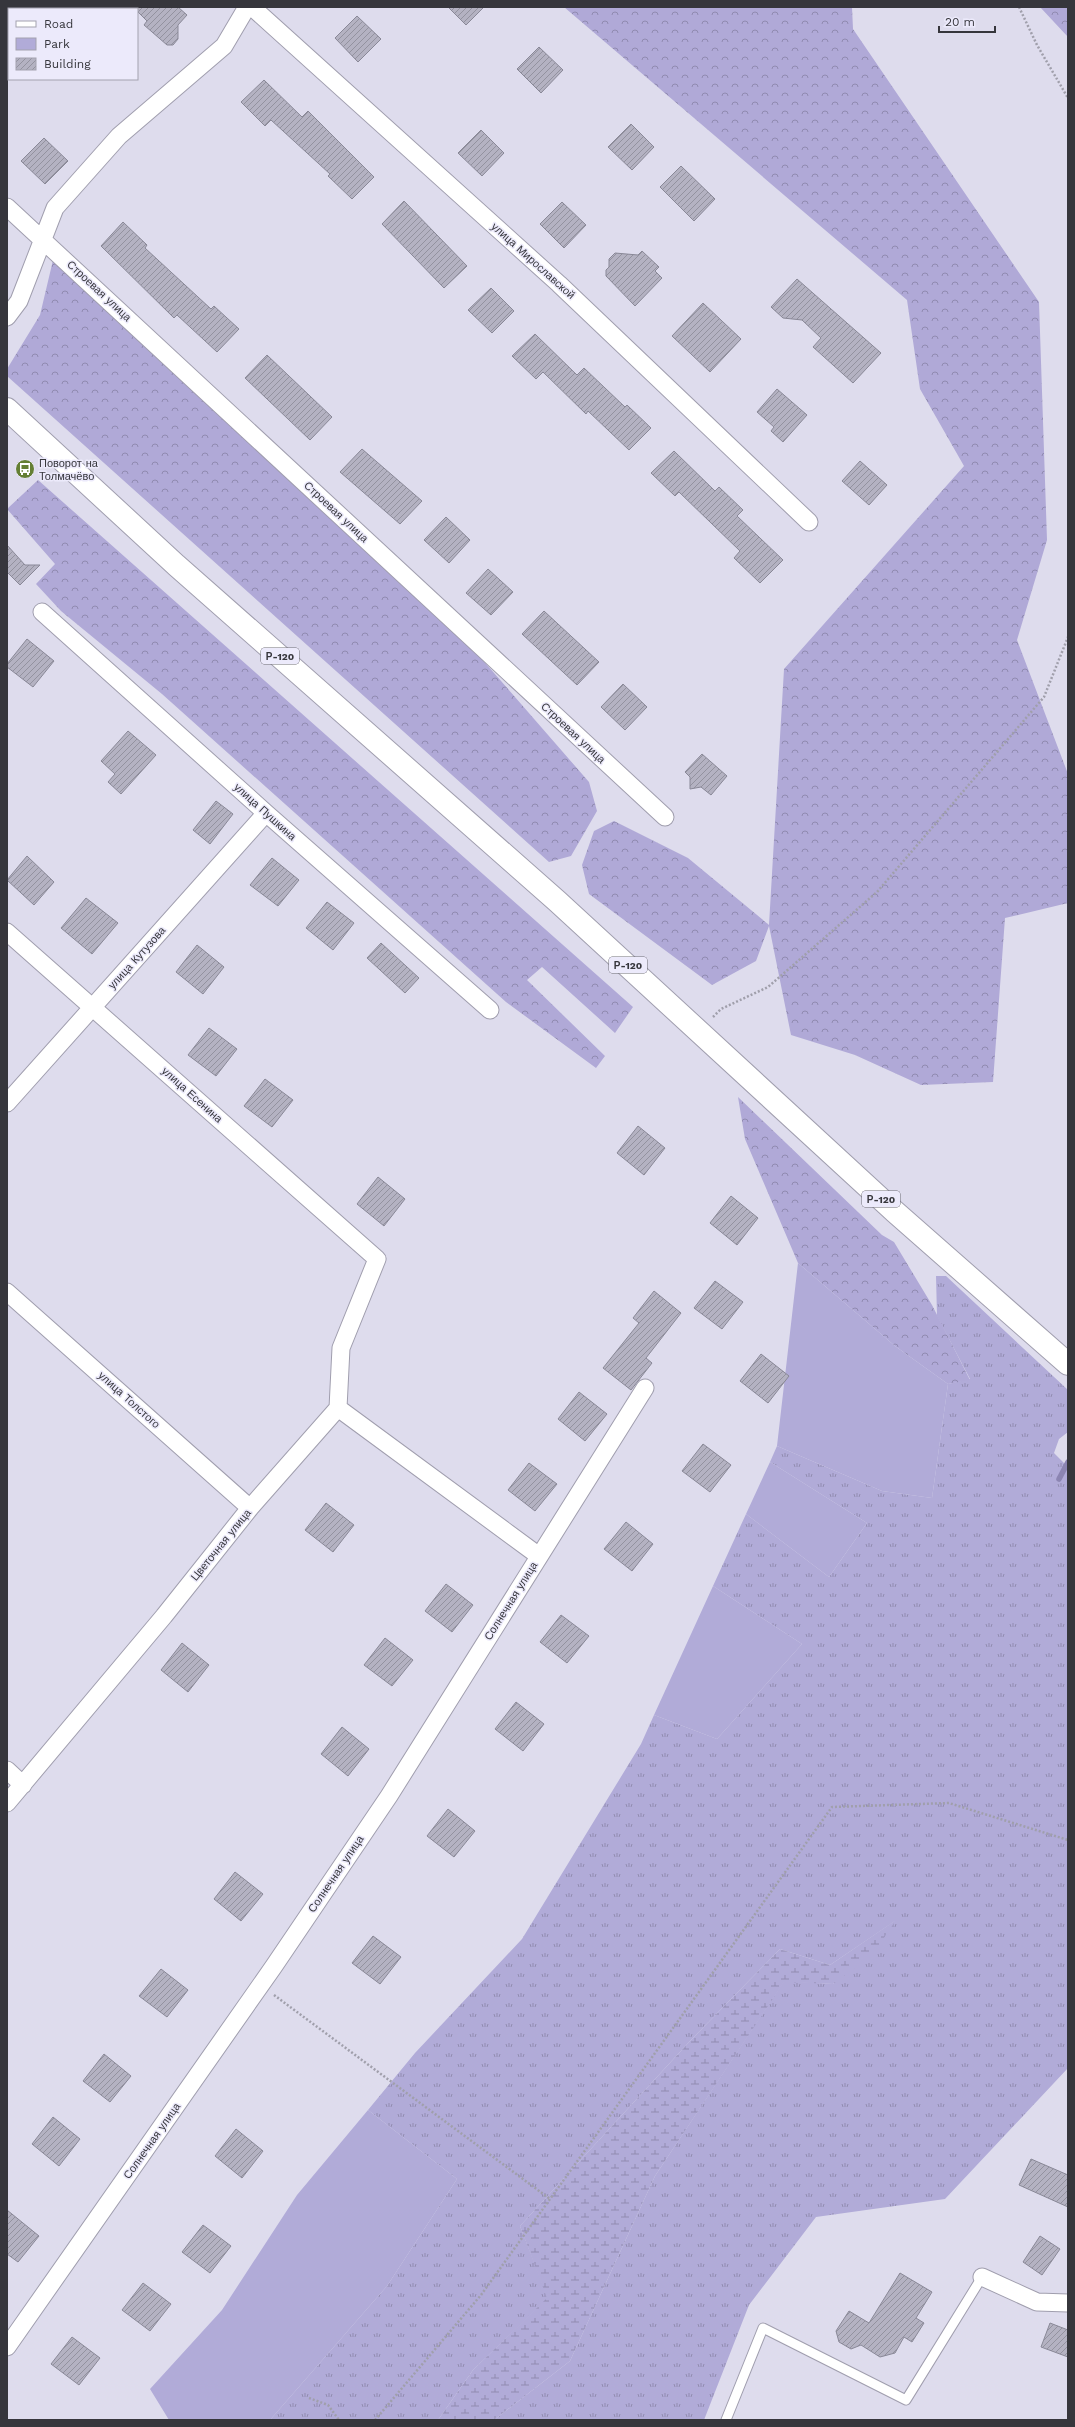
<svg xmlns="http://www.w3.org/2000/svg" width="1075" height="2427" font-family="'Work Sans',sans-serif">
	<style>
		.grass { fill: url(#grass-tufts) }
		.forest { fill: url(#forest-crowns) }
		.wetland { fill: url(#wetland-marsh) }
		.green { fill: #b1abd8 }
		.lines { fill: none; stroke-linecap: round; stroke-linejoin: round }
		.stream { stroke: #8c85b2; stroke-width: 5.5 }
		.building { fill: url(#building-hatch); stroke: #898897 }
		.service-casing { stroke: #a09eae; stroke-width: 11 }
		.minor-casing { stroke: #a09eae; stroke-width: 19 }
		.primary-casing { stroke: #a09eae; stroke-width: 24 }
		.path { stroke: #a09fab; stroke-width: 2.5; stroke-dasharray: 2 2; stroke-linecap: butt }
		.service { stroke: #fff; stroke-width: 9 }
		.minor { stroke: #fff; stroke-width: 17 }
		.primary { stroke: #fff; stroke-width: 22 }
		.labels { text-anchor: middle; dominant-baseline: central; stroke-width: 3; stroke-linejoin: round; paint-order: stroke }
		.shield { fill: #eceafb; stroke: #6d6c75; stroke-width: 1 }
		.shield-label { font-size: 10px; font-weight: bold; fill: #36363c }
		.street-label { font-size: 11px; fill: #36363c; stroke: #eceafb }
		.poi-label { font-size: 11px; fill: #36363c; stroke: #eceafb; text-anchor: start }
	</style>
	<defs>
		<pattern id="grass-tufts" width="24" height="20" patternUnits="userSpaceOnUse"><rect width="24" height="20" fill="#b1abd8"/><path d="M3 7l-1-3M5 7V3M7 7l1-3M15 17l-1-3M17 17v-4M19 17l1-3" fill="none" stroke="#918cb0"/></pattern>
		<pattern id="forest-crowns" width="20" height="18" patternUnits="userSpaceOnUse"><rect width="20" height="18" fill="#b0a9d7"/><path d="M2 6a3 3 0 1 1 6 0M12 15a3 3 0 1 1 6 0" fill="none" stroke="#908ab0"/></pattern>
		<pattern id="wetland-marsh" width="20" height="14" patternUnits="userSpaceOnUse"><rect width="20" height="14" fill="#b1abd8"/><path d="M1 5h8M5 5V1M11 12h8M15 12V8" fill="none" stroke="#918cb0"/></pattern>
		<pattern id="building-hatch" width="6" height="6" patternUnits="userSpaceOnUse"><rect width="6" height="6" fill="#b4b2c2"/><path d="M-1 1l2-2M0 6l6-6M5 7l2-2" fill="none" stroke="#93929f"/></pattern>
	</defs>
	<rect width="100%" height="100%" fill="#dedced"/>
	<path class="grass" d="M936,1276H946L1068,1390V1432L1059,1439L1054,1453L1068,1467V2068L945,2199L816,2217L749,2305L704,2420H494L570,2361L655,2176L784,1981L833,1984L895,1921L830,1965L780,1949L690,2041L520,2226L548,2298L473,2370L438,2420H270L387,2286L457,2179L368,2110L415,2053L522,1939L641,1744L654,1715L717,1739L802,1644L713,1586L746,1514L829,1577L867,1523L770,1462L777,1446L882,1491L932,1498L948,1384L970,1379L937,1316Z"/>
	<path class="forest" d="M564,7H852L853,29L1039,302L1047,540L1017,640L1068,774V903L1005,918L993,1082L921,1085L855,1055L791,1035L769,926L756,961L712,985L589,894L582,865L594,831L614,821L688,858L769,925L784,669L964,466L920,389L907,300Z
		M1040,7H1068V37Z
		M54,256L460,634L589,782L597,811L571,856L549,862L7,376V369L40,315Z
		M38,480L633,1007L615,1033L542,967L527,980L605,1056L596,1068L506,1002L162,694L61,611L36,584L55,564L7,509Z
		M738,1097L882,1235L894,1242L932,1305L970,1380L948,1384L895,1346L798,1263L745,1139Z"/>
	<path class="wetland" d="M896,1920L873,1954L833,1984L784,1982L655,2176L570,2361L494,2420H438L473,2370L547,2298L520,2226L690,2041L780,1949L830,1965Z"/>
	<path class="green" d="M798,1263L895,1346L948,1384L932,1498L882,1491L777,1446Z
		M770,1462L867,1523L829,1577L746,1514Z
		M713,1586L802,1644L717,1739L654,1715Z
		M368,2110L457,2179L387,2286L270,2420H169L150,2389L222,2310L297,2195Z"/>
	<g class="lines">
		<path class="stream" d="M1059,1479L1068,1462"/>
	</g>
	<path class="building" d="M133,7H178L187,15L178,25V39L173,45H167L144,25L147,21Z
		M448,7H484L466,25Z
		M357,16L381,39L358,62L335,38Z
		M539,47L563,70L541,93L517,69Z
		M264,80L302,117L308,111L374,177L352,199L328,176L330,174L271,120L265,126L241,102Z
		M631,124L654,147L632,170L608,147Z
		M481,130L504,153L482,176L458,153Z
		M44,138L68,161L45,184L21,161Z
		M681,166L715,199L694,221L660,187Z
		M404,201L467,266L444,288L382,224Z
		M562,202L586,225L564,248L540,224Z
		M123,222L147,245L145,248L211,309L214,306L239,329L217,352L177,315L174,318L101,246Z
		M642,251L659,267L655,271L662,278L635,306L606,276V270L609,267V259L615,253L638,255Z
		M797,279L881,353L853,383L813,347L821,338L802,320L783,318L771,307Z
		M491,288L514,311L492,333L468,310Z
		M703,303L741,339L710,372L672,336Z
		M535,334L577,375L584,368L625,407L627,405L651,428L629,450L588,411L586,414L543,372L536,379L512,356Z
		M267,355L332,417L310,440L245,378Z
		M777,389L807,415L783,442L771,431L774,427L757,412Z
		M362,449L422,501L400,524L340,472Z
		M674,451L715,491L719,487L743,510L737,516L783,560L760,583L734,558L740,551L679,492L675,496L651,473Z
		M860,461L887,485L869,505L842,481Z
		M446,517L470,540L449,563L424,540Z
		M7,545L25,565H40L20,585L7,572Z
		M488,569L513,592L491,615L466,593Z
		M544,611L599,662L577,685L522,634Z
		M27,639L54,661L33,687L7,667V664Z
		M623,684L647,707L625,730L601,707Z
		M128,731L156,755L121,794L108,782L115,774L101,761Z
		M702,754L727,776L711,795L701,787L690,789V777L685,772Z
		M216,801L233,814L210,844L193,830Z
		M27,856L54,882L34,905L7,880Z
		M272,858L299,880L278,906L250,885Z
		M86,898L118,923L92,954L61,928Z
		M327,902L354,923L333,950L306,928Z
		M381,943L419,978L405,993L367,958Z
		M197,945L224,967L203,994L176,972Z
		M209,1028L237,1049L216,1076L188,1055Z
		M265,1079L293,1100L272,1127L244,1106Z
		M638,1126L665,1148L644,1175L617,1153Z
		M378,1177L405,1199L384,1226L357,1204Z
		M731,1196L758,1218L737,1245L710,1223Z
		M715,1281L743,1302L722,1329L694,1308Z
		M654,1291L681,1313L646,1358L652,1363L631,1390L603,1368L639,1323L633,1318Z
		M761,1354L789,1376L768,1403L740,1381Z
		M579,1392L607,1414L585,1441L558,1419Z
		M703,1444L731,1465L710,1492L682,1471Z
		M529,1463L557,1484L535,1511L508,1490Z
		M326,1503L354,1525L333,1552L305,1530Z
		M626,1522L653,1544L632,1571L604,1549Z
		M446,1584L473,1605L452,1632L425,1611Z
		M561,1615L589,1636L567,1663L540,1642Z
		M385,1638L413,1660L392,1686L364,1665Z
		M182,1643L209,1665L188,1692L161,1670Z
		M516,1702L544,1724L523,1751L495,1729Z
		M342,1727L369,1749L348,1776L321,1754Z
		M448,1809L475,1831L454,1857L427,1836Z
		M235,1872L263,1894L241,1921L214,1899Z
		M373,1936L401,1957L380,1984L352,1963Z
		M161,1969L188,1990L167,2017L139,1996Z
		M104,2054L131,2076L110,2102L83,2081Z
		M53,2117L80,2139L59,2166L32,2144Z
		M236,2129L263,2151L242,2178L215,2156Z
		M1031,2159L1068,2175V2207L1019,2185Z
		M7,2210L39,2236L18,2262L7,2254Z
		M203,2225L231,2246L210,2273L182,2252Z
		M1040,2236L1060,2249L1042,2275L1023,2262Z
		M900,2273L932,2292L916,2318L924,2323L912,2342L904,2337L895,2353L880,2357L861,2345L851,2349L839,2342L836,2331L849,2311L869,2323Z
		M143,2283L171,2304L150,2331L122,2310Z
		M1050,2323L1068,2330V2357L1041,2347Z
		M72,2337L100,2358L79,2385L51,2364Z"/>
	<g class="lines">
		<g class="service-casing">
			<path id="service" d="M726,2420L763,2328L906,2400L982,2277"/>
		</g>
		<g class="minor-casing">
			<path id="minor" d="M252,7L559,284L809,522
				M7,207L665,817
				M7,317L19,301L55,208L119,136L224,46L247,7
				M42,612L266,813L490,1010
				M7,932L377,1259L341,1348L338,1408L250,1508L164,1616L7,1803
				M7,1103L266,813
				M7,1292L250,1508
				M338,1408L539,1556
				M7,1770L23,1785
				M982,2277L1037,2302L1068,2303
				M7,2347L274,1966L389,1796L645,1388"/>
		</g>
		<g class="primary-casing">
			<path id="primary" d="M7,409L176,565L557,901L894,1211L1068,1364"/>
		</g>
		<path class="path" d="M1019,7L1037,45L1068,98
			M713,1017L721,1009L768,987L877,892L1044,697L1068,637
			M274,1995L550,2199
			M309,2398L328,2405L339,2420
			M375,2420L481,2295L832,1807L949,1803L1068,1840"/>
		<use href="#service" class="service"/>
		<use href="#minor" class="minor"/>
		<use href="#primary" class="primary"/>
	</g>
	<defs>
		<g id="bus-disc" transform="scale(1)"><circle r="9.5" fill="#647f33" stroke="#eceafb"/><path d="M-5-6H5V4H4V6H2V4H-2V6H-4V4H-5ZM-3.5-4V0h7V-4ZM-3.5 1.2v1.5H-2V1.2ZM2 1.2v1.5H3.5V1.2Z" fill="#fff"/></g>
	</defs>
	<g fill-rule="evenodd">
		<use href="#bus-disc" x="25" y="469"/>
	</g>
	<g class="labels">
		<g class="shield">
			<rect x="261" y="648" width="38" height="16" rx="3"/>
			<rect x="609" y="957" width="38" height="16" rx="3"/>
			<rect x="862" y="1191" width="38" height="16" rx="3"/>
		</g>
		<g class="shield-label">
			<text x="280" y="656">Р-120</text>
			<text x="628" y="965">Р-120</text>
			<text x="881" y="1199">Р-120</text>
		</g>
		<g class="street-label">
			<text transform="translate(533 261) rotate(42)">улица Мирославской</text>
			<text transform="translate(99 291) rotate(43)">Строевая улица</text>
			<text transform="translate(336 512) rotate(43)">Строевая улица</text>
			<text transform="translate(573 733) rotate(43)">Строевая улица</text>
			<text transform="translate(265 812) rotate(42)">улица Пушкина</text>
			<text transform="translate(137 958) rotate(-48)">улица Кутузова</text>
			<text transform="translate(192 1095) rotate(42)">улица Есенина</text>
			<text transform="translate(129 1400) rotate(42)">улица Толстого</text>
			<text transform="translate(221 1545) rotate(-51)">Цветочная улица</text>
			<text transform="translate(511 1601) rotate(-58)">Солнечная улица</text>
			<text transform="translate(336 1874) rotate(-56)">Солнечная улица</text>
			<text transform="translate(152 2141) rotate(-55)">Солнечная улица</text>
		</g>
		<g class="poi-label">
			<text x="39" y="463">Поворот на<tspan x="39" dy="13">Толмачёво</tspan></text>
		</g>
	</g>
	<rect width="1075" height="2427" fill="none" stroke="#36363c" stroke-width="16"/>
	<rect x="8" y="8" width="130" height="72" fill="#eceafb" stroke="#a3a2af"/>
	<rect x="16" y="21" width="20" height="6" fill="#ffffff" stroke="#a3a2af"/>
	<text x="44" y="28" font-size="12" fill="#36363c">Road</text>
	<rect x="16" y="38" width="20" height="12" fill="#b1abd8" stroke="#a3a2af"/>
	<text x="44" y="48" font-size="12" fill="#36363c">Park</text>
	<rect x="16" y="58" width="20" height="12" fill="url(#building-hatch)" stroke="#a3a2af"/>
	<text x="44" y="68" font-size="12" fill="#36363c">Building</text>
	<path d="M939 26v6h56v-6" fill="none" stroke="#36363c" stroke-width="2"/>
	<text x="945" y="26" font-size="12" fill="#36363c" stroke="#eceafb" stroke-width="3" paint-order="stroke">20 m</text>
</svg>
